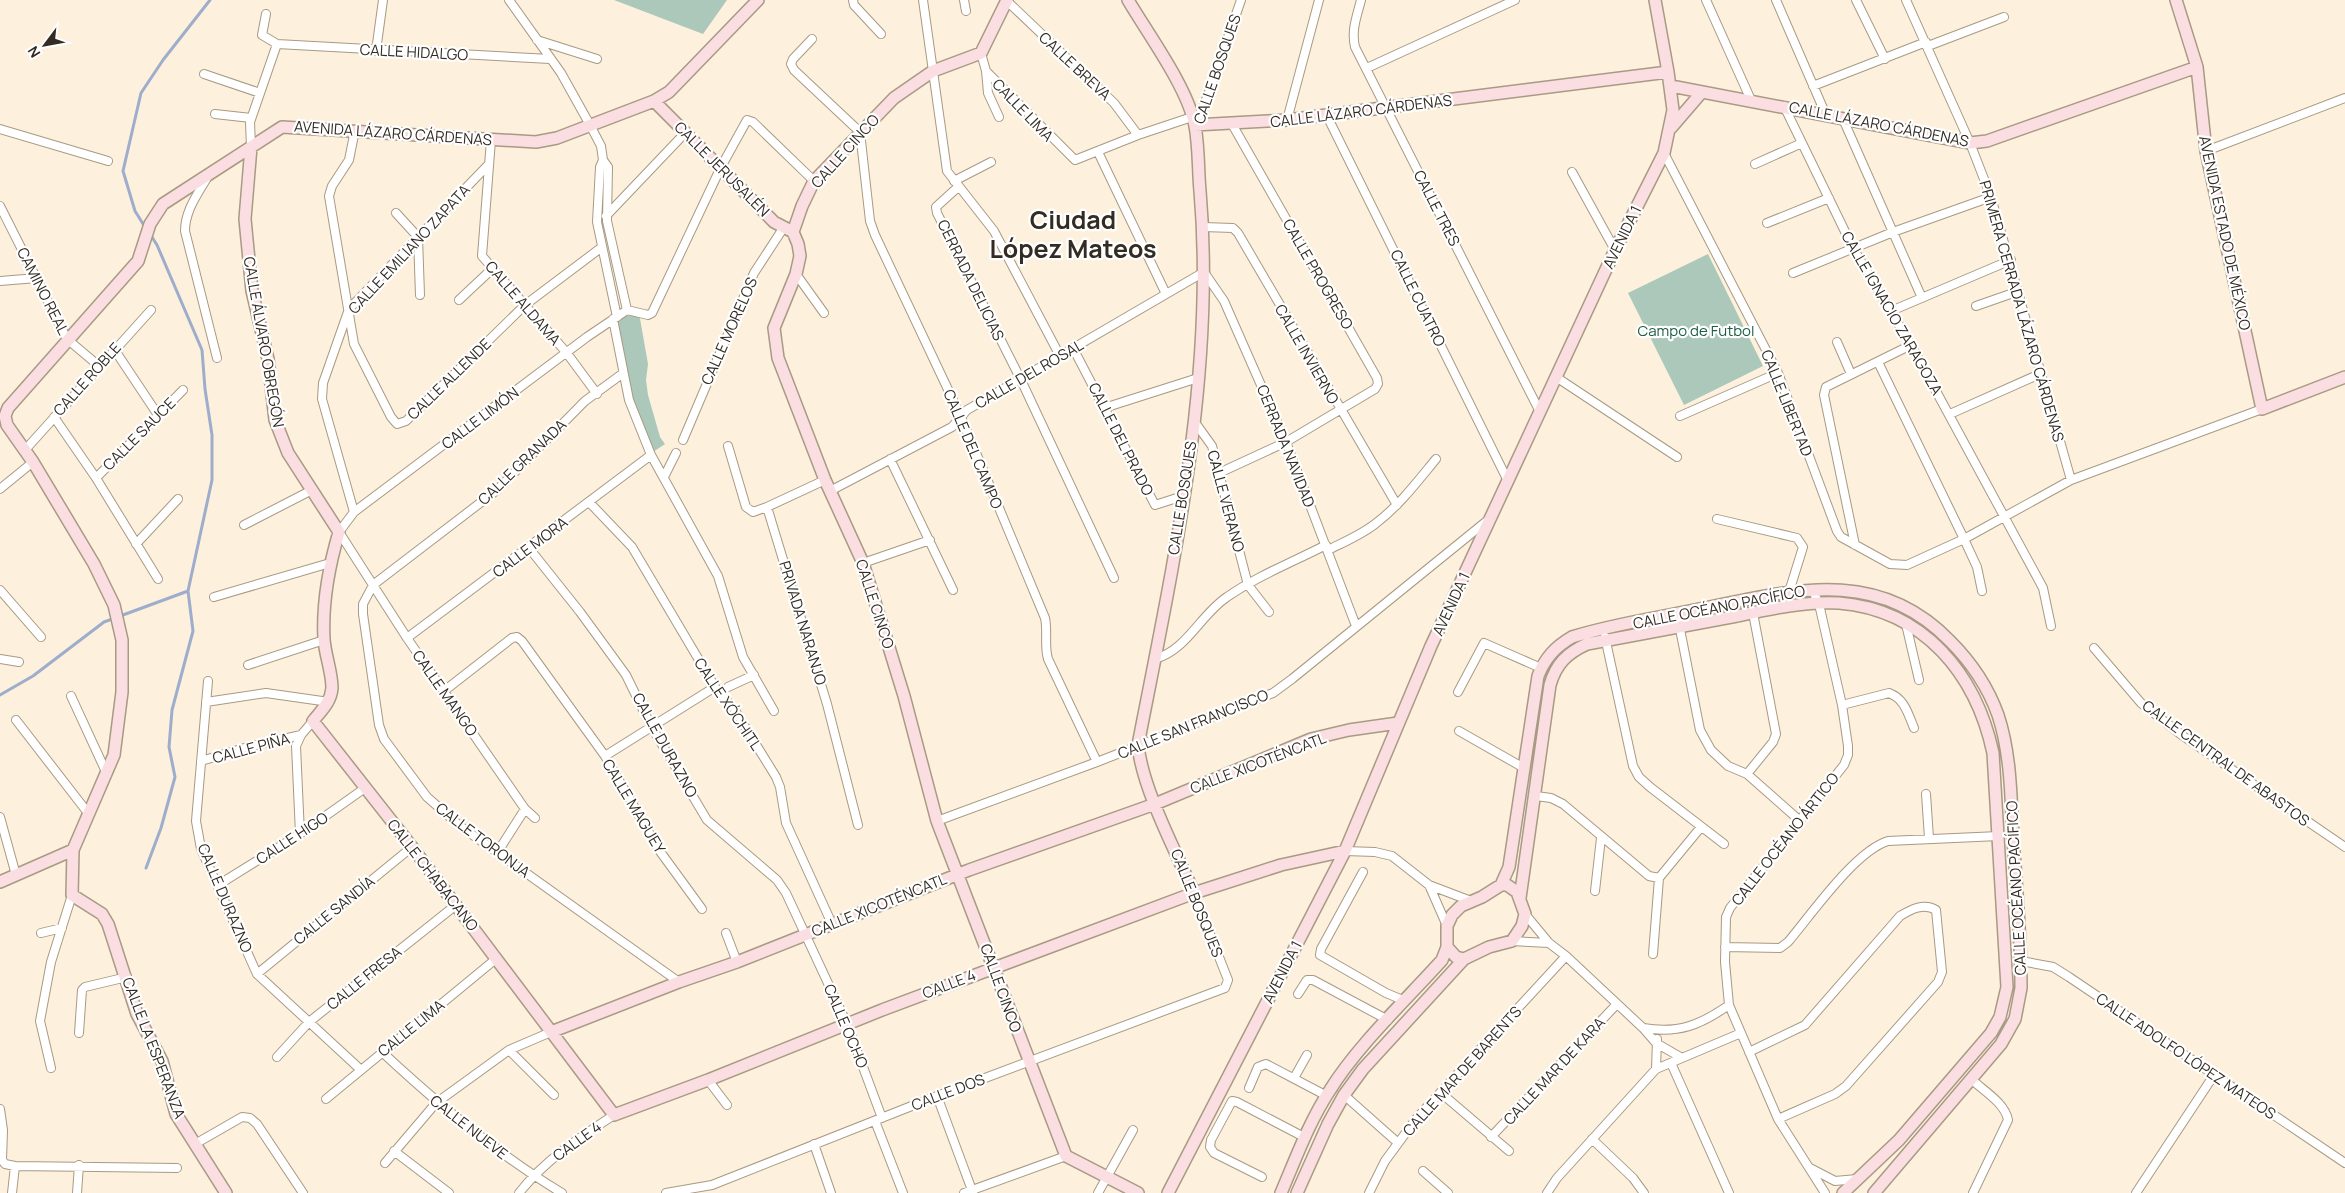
<svg xmlns="http://www.w3.org/2000/svg" width="2345" height="1193" font-family="Manrope,sans-serif">
	<style>
		.green { fill: #abc8ba }
		.lines { fill: none; stroke-linecap: round; stroke-linejoin: round }
		.stream { stroke: #9dadcb; stroke-width: 3 }
		.street-casing { stroke: #a89a83; stroke-width: 10 }
		.secondary-casing { stroke: #a89a83; stroke-width: 14 }
		.street { stroke: #fff; stroke-width: 8 }
		.secondary { stroke: #fadee2; stroke-width: 11 }
		.labels { text-anchor: middle; dominant-baseline: central; stroke-width: 4.5; stroke-linejoin: round; paint-order: stroke }
		.street-label { font-size: 15px; fill: #322c23; stroke: #fff }
		.park-label { font-size: 15px; fill: #1c5d44; stroke: #fff }
		.town-label { font-size: 25px; font-weight: bold; fill: #322c23; stroke: #fff }
	</style>
	<rect width="100%" height="100%" fill="#fdf0dd"/>
	<path class="green" d="M614,0H727L703,34Z
		M1708,254L1763,366L1684,405L1628,293Z
		M639,313L648,364L646,380L648,395L660,437L665,444L653,452L631,400L614,319Z"/>
	<g class="lines">
		<path class="stream" d="M145,227L135,211L123,171L141,93L163,60L210,0
			M0,695L33,676L104,622L188,591
			M146,868L161,828L175,777L169,747L172,710L193,631L188,591L212,480V435L205,389L202,350L157,245L150,234"/>
		<g class="street-casing">
			<path id="street" d="M509,0L561,73L590,125L601,146L603,160L608,167L607,221L627,310
				M853,0L854,5L881,34
				M923,0L947,171L994,231L1060,356
				M964,0L966,11
				M1361,0C1357,16 1351,30 1355,47L1540,412
				M1706,0L1751,100
				M1776,0L1826,115
				M1856,0L1885,59
				M1906,0L1970,143L1991,197L2071,480
				M1007,1L1114,103L1138,135
				M266,14L262,35L277,44L550,59
				M812,39L793,59L791,64L794,70L860,132L870,221L875,235L961,417L1045,618C1048,632 1044,645 1048,659L1097,762
				M537,40L597,59
				M1928,46L2004,17
				M376,51L383,0
				M981,53L986,71L1075,160L1138,135L1192,117
				M1367,68L1515,0
				M986,71L988,93L999,117
				M204,74L260,93
				M1813,86L1926,42
				M1784,106L1853,248L1911,345L2043,588L2051,626
				M215,114L251,118
				M1327,116L1508,481
				M1843,119L1922,298
				M1287,120L1319,0
				M1195,125L1208,95L1241,0
				M0,129L108,161
				M355,130L349,160L332,186L329,196L354,344L391,417L397,424L406,421L525,305L602,247
				M491,140L482,256L566,352L597,394
				M251,147L250,122L277,44
				M2206,151L2345,98
				M1098,152L1166,294
				M1664,153L1778,373L1837,531L1841,537L1890,564L1907,565L1964,539L2071,480L2262,409
				M603,160L600,167L597,222L617,317
				M1755,164L1802,143
				M1572,172L1615,250
				M208,176C198,194 185,210 185,231L217,358
				M954,181L991,162
				M958,187L936,207L937,213L1021,380L1114,578
				M0,206L67,339L99,366
				M396,213L418,237L420,295
				M606,216L686,132
				M1767,223L1829,198
				M1203,227L1233,228L1238,233L1397,505
				M1793,273L1893,232L1991,197
				M796,274L824,313
				M0,281L37,278
				M459,300L492,269
				M1976,306L2019,291
				M627,310L648,315L652,313L721,167L747,120L753,122L814,181
				M1891,311L2011,260
				M613,319L629,400L651,455L718,576L743,657L774,711
				M1837,342L1851,374
				M1073,348L1155,505L1183,496
				M114,349L158,415
				M1878,362L1964,539L1977,567L1982,591
				M622,374L585,401L497,490L373,585L363,604V614L379,725L384,739L427,797L460,826L679,982
				M1556,377L1677,457
				M1104,408L1198,378
				M1950,414L2042,373
				M1680,416L1778,373
				M54,417L96,478L158,579
				M1194,421L1212,446L1248,585L1269,612
				M683,440L754,273L784,227
				M728,446L746,507L753,512L767,507L827,704L858,825
				M25,450L151,310
				M890,459L953,590
				M1219,473L1286,442L1375,389L1378,384L1377,378L1232,124
				M664,477L676,453
				M96,478L183,390
				M0,489L33,462
				M830,491L952,427L967,410L1204,272L1224,301L1286,442L1356,626
				M589,502L632,547L715,687L734,709L776,777L780,787L786,823L832,924
				M767,507L825,480
				M354,512L322,399L323,383L349,309L489,164
				M1717,519L1797,538L1803,547L1789,592
				M244,525L312,490
				M136,544L178,499
				M1855,545L1824,395L1826,387L1911,345
				M529,548L580,612L626,675L651,726L707,820L777,880L786,893L847,1024L882,1118
				M1328,550C1344,542 1361,535 1375,524C1399,506 1417,482 1436,459
				M863,563L930,540
				M1812,589L1819,604L1842,705L1848,746V755L1844,765L1730,908L1726,917L1725,962L1729,1005L1778,1119L1825,1193
				M0,590L41,637
				M214,597L330,563
				M1677,614L1700,730L1711,750L1728,766L1747,774L1799,820
				M1906,624L1919,680
				M1605,637L1633,766L1639,777L1650,787L1724,844
				M407,638L651,455
				M2094,648L2141,703L2183,736L2345,847
				M0,659L19,662
				M1155,659C1187,650 1200,615 1227,597C1257,576 1293,562 1326,545
				M248,665L324,640
				M208,681L196,821L201,849L257,974L361,1070
				M728,687L754,675
				M444,691L512,638L517,637L522,641L605,756L659,850L702,909
				M1458,692L1484,643L1541,668
				M71,696L107,774
				M206,702L266,693L329,702
				M1842,705L1889,693C1905,699 1908,714 1914,728
				M16,720L88,813
				M1459,731L1524,768
				M605,756L715,687
				M201,761L251,746L301,735
				M1747,774L1773,742L1776,734L1753,613
				M1926,794L1929,838
				M1536,796L1551,798L1563,804L1649,876L1659,878
				M0,817L16,875
				M535,818L525,809L407,638L339,532L354,512L587,337L627,310
				M937,821L1097,762L1273,693L1292,679L1488,520
				M300,834L296,746L301,735L313,721
				M1345,851L1375,852L1392,856L1429,885L1471,901
				M497,853L525,809
				M1363,872L1321,949L1320,955L1386,993L1405,1001
				M1659,878L1701,827
				M218,885L300,834L365,788
				M1429,885L1447,926
				M1595,891L1601,838
				M1525,914L1549,943L1566,956L1643,1028
				M41,933L62,928
				M726,933L737,962
				M1512,941L1549,943
				M1725,947L1780,948L1788,942C1811,915 1855,851 1888,841L1999,836
				M1653,954L1659,878
				M2021,961L2053,967L2069,977L2345,1163
				M257,974L412,847
				M1298,994L1307,980H1313L1388,1020
				M1729,1005C1700,1025 1679,1034 1643,1028L1656,1043L1682,1058L1741,1033
				M79,1033L82,990L85,987L127,977
				M509,1050L554,1095
				M382,1052C438,1104 497,1154 562,1193
				M1749,1052L1805,1025L1900,916C1910,910 1924,902 1936,910L1942,972L1938,982L1846,1086L1835,1094L1778,1119
				M277,1057L309,1022L456,905
				M1671,1063L1729,1193
				M51,1068L40,1021L51,962L72,895
				M1656,1069L1657,1039
				M1294,1078L1307,1055
				M1971,1079C1984,1091 2005,1103 2008,1120L1973,1193
				M708,1080L727,1105
				M1249,1088L1258,1067L1266,1064L1327,1096
				M1441,1093L1509,1151
				M1344,1095L1397,1142
				M937,1096L973,1193
				M326,1099L497,958
				M0,1109L3,1130L2,1160L5,1164L15,1166L177,1168
				M875,1121L903,1193
				M1491,1137L1616,1005
				M1592,1139L1633,1178L1644,1193
				M195,1144L242,1117L250,1118L257,1124L303,1193
				M814,1144L831,1193
				M394,1151L449,1193
				M385,1163L436,1103L509,1050L551,1032
				M1810,1168L1835,1181L1857,1179
				M1423,1171L1448,1193
				M1262,1177L1214,1153L1210,1147L1211,1140L1232,1101L1237,1102L1304,1137
				M12,1193L15,1166
				M77,1193L79,1165
				M519,1193C545,1160 579,1138 614,1115
				M666,1193L712,1185L937,1096L1225,988L1228,980L1194,893
				M964,1193L1066,1156
				M1098,1193L1133,1130
				M1369,1193L1385,1161L1416,1119L1566,956
				M1547,1193L1557,1178L1656,1069L1682,1058
				M2136,1193L2214,1075"/>
		</g>
		<g class="secondary-casing">
			<path id="secondary" d="M1007,0L981,53L933,71L894,98L814,181L802,206L793,232L798,244L800,256L796,274L774,328L778,358L825,480L863,563L904,696L937,821L1066,1156L1138,1193
				M1128,0C1148,34 1188,88 1195,126C1199,147 1198,170 1200,191C1216,375 1173,565 1138,745C1142,788 1176,852 1194,893
				M2176,0L2197,67L2206,151L2262,409L2345,377
				M1671,86L1970,143L1987,141L2197,67
				M654,101L774,222L793,232
				M1195,125L1287,120L1668,72
				M1671,128L1702,92
				M251,147L245,219L252,291L268,359L275,420L288,453L339,532C329,566 322,602 324,639C325,655 332,672 332,688C331,702 321,711 313,721L412,847L614,1115L708,1080L882,1010L1194,893L1281,865L1345,851
				M73,850L72,895L102,914L108,924L137,1014L162,1061L176,1114L226,1193
				M0,882L73,850L114,755L122,692V640L114,605L94,564L33,462L7,425L5,416L8,408L138,261L150,224L163,204L282,127L536,142L557,138L654,101L669,92L758,0
				M1501,885L1509,867L1538,676C1545,658 1555,647 1572,637C1613,624 1657,618 1699,609C1790,591 1877,565 1950,641C1971,662 1988,687 1998,715C2011,754 2011,798 2013,839C2017,889 2021,939 2021,988L2015,1019L2001,1044L1874,1193
				M1520,898L1550,685C1556,664 1567,653 1587,644C1637,635 1687,625 1737,616C1770,609 1805,601 1839,603C1924,610 1976,674 1993,753L2007,987L2000,1017L1991,1033L1899,1140L1843,1193
				M551,1032L679,982L737,962L969,870L1155,804L1311,739L1349,730L1398,723
				M1168,1193L1345,851L1431,646L1615,250L1664,153L1673,110L1668,72L1655,0
				M1281,1193C1296,1158 1309,1122 1330,1090C1358,1045 1406,1000 1442,960L1447,947V926L1452,915L1461,906L1482,897L1501,885H1507L1517,892L1525,914L1522,926L1512,941L1489,947L1464,959L1456,957L1447,947
				M1297,1193L1328,1124L1344,1095L1363,1069L1464,959"/>
		</g>
		<use href="#street" class="street"/>
		<use href="#secondary" class="secondary"/>
	</g>
	<g class="labels">
		<g class="street-label">
			<text transform="translate(414 52) rotate(3)">CALLE HIDALGO</text>
			<text transform="translate(1075 66) rotate(43)">CALLE BREVA</text>
			<text transform="translate(1217 69) rotate(-71)">CALLE BOSQUES</text>
			<text transform="translate(1023 110) rotate(46)">CALLE LIMA</text>
			<text transform="translate(1361 111) rotate(-7)">CALLE LÁZARO CÁRDENAS</text>
			<text transform="translate(1879 124) rotate(11)">CALLE LÁZARO CÁRDENAS</text>
			<text transform="translate(393 133) rotate(4)">AVENIDA LÁZARO CÁRDENAS</text>
			<text transform="translate(845 151) rotate(-48)">CALLE CINCO</text>
			<text transform="translate(722 169) rotate(45)">CALLE JERUSALÉN</text>
			<text transform="translate(1437 208) rotate(63)">CALLE TRES</text>
			<text transform="translate(2225 233) rotate(78)">AVENIDA ESTADO DE MÉXICO</text>
			<text transform="translate(1622 237) rotate(-64)">AVENIDA 1</text>
			<text transform="translate(409 249) rotate(-47)">CALLE EMILIANO ZAPATA</text>
			<text transform="translate(1318 274) rotate(60)">CALLE PROGRESO</text>
			<text transform="translate(971 280) rotate(64)">CERRADA DELICIAS</text>
			<text transform="translate(43 291) rotate(63)">CAMINO REAL</text>
			<text transform="translate(1418 298) rotate(64)">CALLE CUATRO</text>
			<text transform="translate(523 303) rotate(49)">CALLE ALDAMA</text>
			<text transform="translate(2022 311) rotate(74)">PRIMERA CERRADA LÁZARO CÁRDENAS</text>
			<text transform="translate(1892 313) rotate(60)">CALLE IGNACIO ZARAGOZA</text>
			<text transform="translate(729 331) rotate(-66)">CALLE MORELOS</text>
			<text transform="translate(264 342) rotate(80)">CALLE ÁLVARO OBREGÓN</text>
			<text transform="translate(1307 354) rotate(60)">CALLE INVIERNO</text>
			<text transform="translate(1029 374) rotate(-30)">CALLE DEL ROSAL</text>
			<text transform="translate(87 379) rotate(-48)">CALLE ROBLE</text>
			<text transform="translate(449 379) rotate(-44)">CALLE ALLENDE</text>
			<text transform="translate(1787 403) rotate(68)">CALLE LIBERTAD</text>
			<text transform="translate(480 418) rotate(-37)">CALLE LIMÓN</text>
			<text transform="translate(139 434) rotate(-45)">CALLE SAUCE</text>
			<text transform="translate(1121 439) rotate(63)">CALLE DEL PRADO</text>
			<text transform="translate(1286 446) rotate(68)">CERRADA NAVIDAD</text>
			<text transform="translate(973 449) rotate(67)">CALLE DEL CAMPO</text>
			<text transform="translate(522 462) rotate(-44)">CALLE GRANADA</text>
			<text transform="translate(1182 498) rotate(-81)">CALLE BOSQUES</text>
			<text transform="translate(1226 501) rotate(75)">CALLE VERANO</text>
			<text transform="translate(530 547) rotate(-37)">CALLE MORA</text>
			<text transform="translate(875 604) rotate(72)">CALLE CINCO</text>
			<text transform="translate(1451 604) rotate(-65)">AVENIDA 1</text>
			<text transform="translate(1719 607) rotate(-11)">CALLE OCÉANO PACÍFICO</text>
			<text transform="translate(803 623) rotate(73)">PRIVADA NARANJO</text>
			<text transform="translate(445 693) rotate(55)">CALLE MANGO</text>
			<text transform="translate(728 704) rotate(56)">CALLE XÓCHITL</text>
			<text transform="translate(1193 724) rotate(-22)">CALLE SAN FRANCISCO</text>
			<text transform="translate(665 745) rotate(61)">CALLE DURAZNO</text>
			<text transform="translate(251 748) rotate(-15)">CALLE PIÑA</text>
			<text transform="translate(1258 763) rotate(-21)">CALLE XICOTÉNCATL</text>
			<text transform="translate(2226 763) rotate(36)">CALLE CENTRAL DE ABASTOS</text>
			<text transform="translate(634 806) rotate(59)">CALLE MAGUEY</text>
			<text transform="translate(292 838) rotate(-33)">CALLE HIGO</text>
			<text transform="translate(1785 839) rotate(-52)">CALLE OCÉANO ÁRTICO</text>
			<text transform="translate(483 840) rotate(37)">CALLE TORONJA</text>
			<text transform="translate(433 875) rotate(52)">CALLE CHABACANO</text>
			<text transform="translate(2016 888) rotate(-93)">CALLE OCÉANO PACÍFICO</text>
			<text transform="translate(225 898) rotate(67)">CALLE DURAZNO</text>
			<text transform="translate(1197 903) rotate(68)">CALLE BOSQUES</text>
			<text transform="translate(879 905) rotate(-22)">CALLE XICOTÉNCATL</text>
			<text transform="translate(334 910) rotate(-39)">CALLE SANDÍA</text>
			<text transform="translate(1282 972) rotate(-63)">AVENIDA 1</text>
			<text transform="translate(364 978) rotate(-39)">CALLE FRESA</text>
			<text transform="translate(949 984) rotate(-21)">CALLE 4</text>
			<text transform="translate(1001 988) rotate(70)">CALLE CINCO</text>
			<text transform="translate(846 1026) rotate(67)">CALLE OCHO</text>
			<text transform="translate(411 1028) rotate(-39)">CALLE LIMA</text>
			<text transform="translate(154 1048) rotate(69)">CALLE LA ESPERANZA</text>
			<text transform="translate(2186 1056) rotate(34)">CALLE ADOLFO LÓPEZ MATEOS</text>
			<text transform="translate(1462 1071) rotate(-48)">CALLE MAR DE BARENTS</text>
			<text transform="translate(1554 1071) rotate(-47)">CALLE MAR DE KARA</text>
			<text transform="translate(948 1092) rotate(-21)">CALLE DOS</text>
			<text transform="translate(469 1127) rotate(38)">CALLE NUEVE</text>
			<text transform="translate(577 1141) rotate(-36)">CALLE 4</text>
		</g>
		<g class="park-label">
			<text x="1696" y="330">Campo de Futbol</text>
		</g>
		<g class="town-label">
			<text x="1073" y="219">Ciudad<tspan x="1073" dy="29">López Mateos</tspan></text>
		</g>
	</g>
	<g transform="translate(45 45) rotate(238)" stroke="#ffffff" stroke-width="4" paint-order="stroke">
	<path d="M0-4L9 19L0 12L-9 19Z" fill="#322c23"/>
	<text y="-8" font-size="14" font-weight="bold" text-anchor="middle" fill="#322c23">N</text>
	</g>
</svg>
